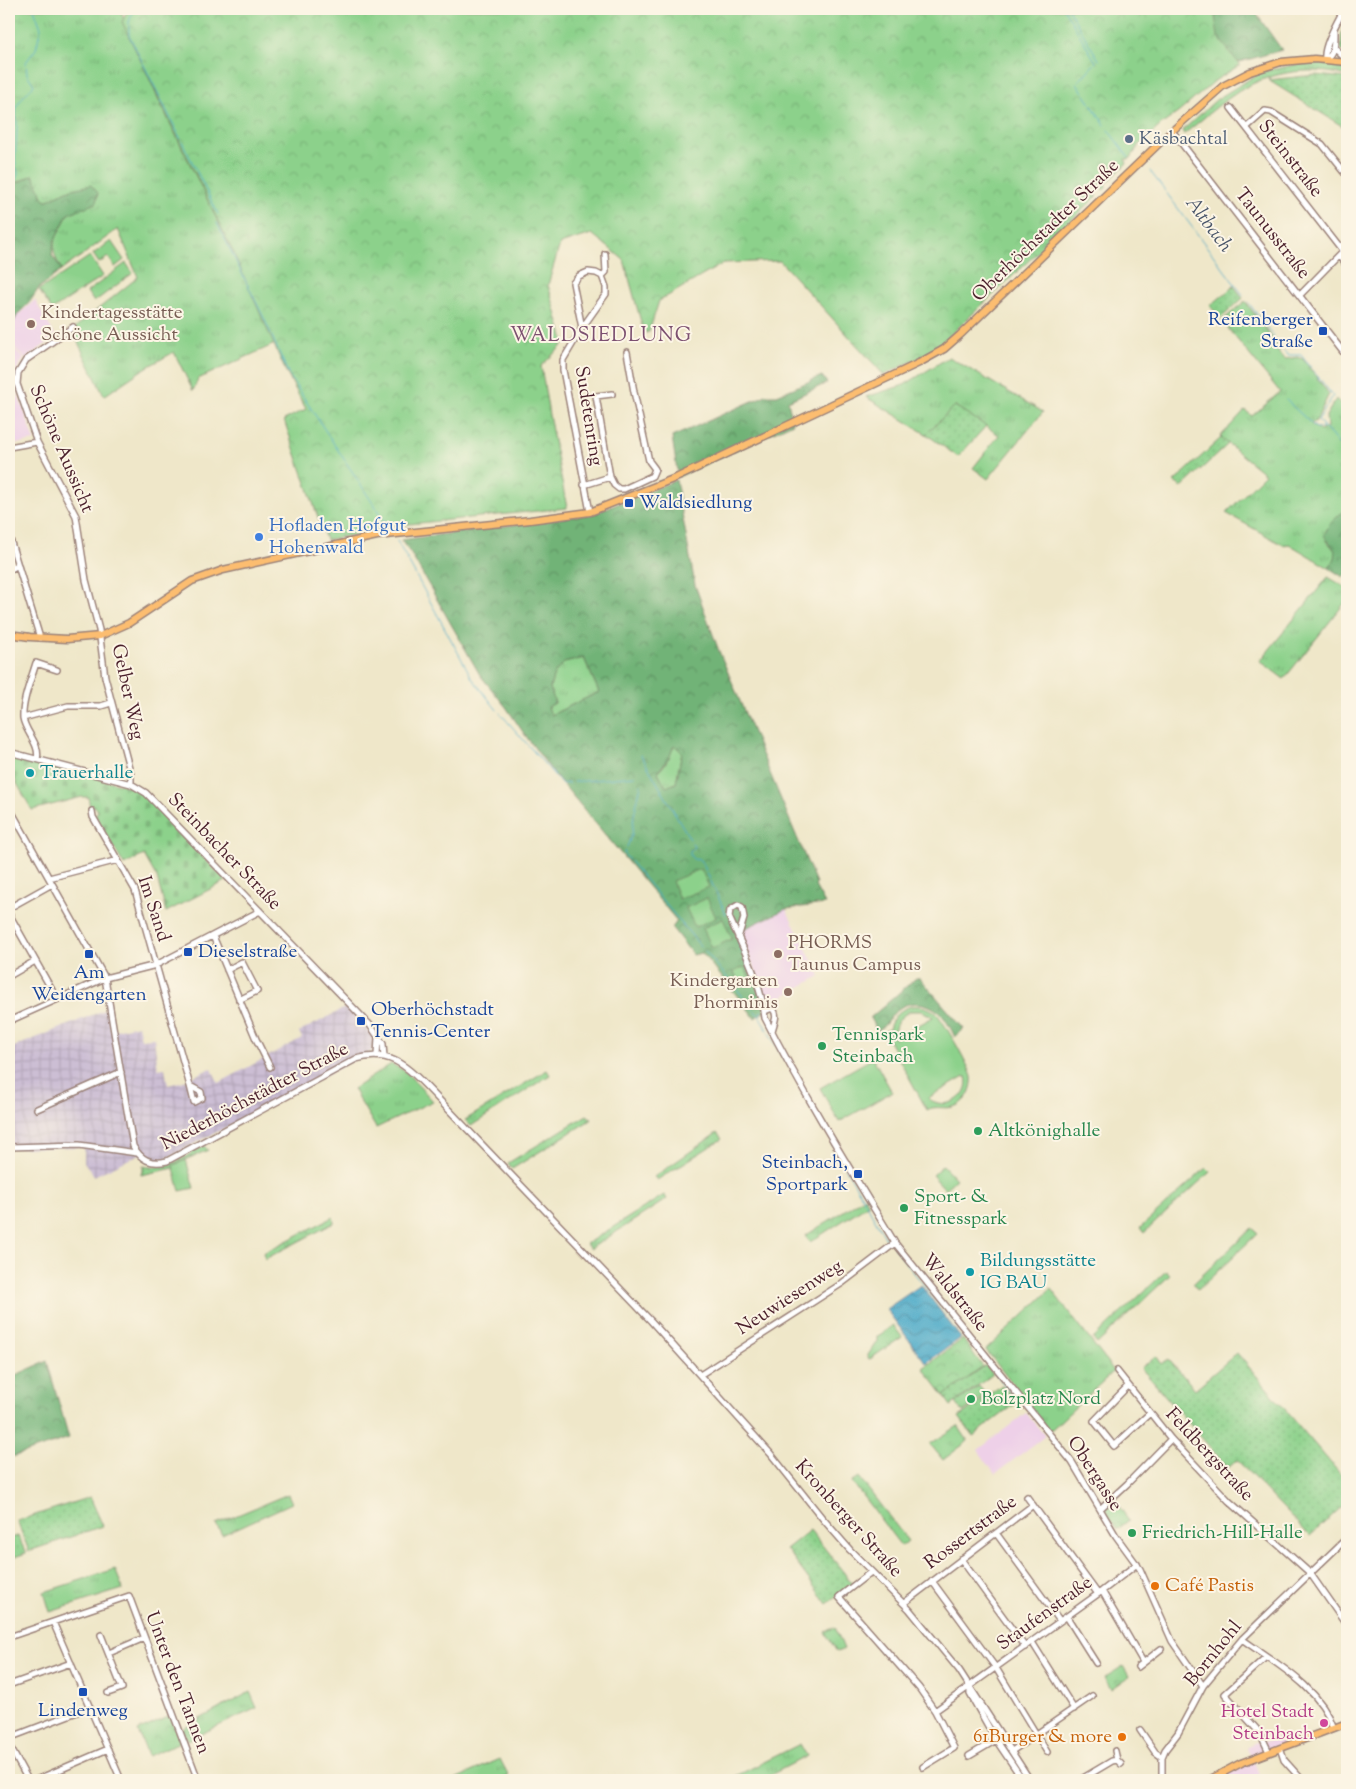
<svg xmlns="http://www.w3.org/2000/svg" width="1356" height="1789" font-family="'Sorts Mill Goudy',serif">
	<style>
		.built { fill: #eed0e8 }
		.industrial { fill: url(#industrial-grid) }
		.grass { fill: url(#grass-tufts); stroke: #6b785b }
		.forest { fill: url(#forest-crowns); stroke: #5e6951; fill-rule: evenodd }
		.cemetery { fill: url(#cemetery-stones); stroke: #6b785b }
		.park { fill: url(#park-crowns); stroke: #6b785b }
		.garden { fill: url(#garden-dots); stroke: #6b785b }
		.pitch { fill: #8cd18b; stroke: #6b785b; fill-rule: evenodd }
		.water { fill: url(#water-waves); stroke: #4a647a }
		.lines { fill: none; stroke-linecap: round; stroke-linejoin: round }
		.stream { stroke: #49a9c8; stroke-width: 1 }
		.minor-casing { stroke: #9c837a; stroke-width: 8 }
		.major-casing { stroke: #9c837a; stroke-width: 9 }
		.minor { stroke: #fff; stroke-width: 5 }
		.major { stroke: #fcbd6f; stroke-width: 6 }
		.service-dot { fill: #5c6f8a; stroke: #fcf5e5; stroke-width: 2 }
		.education-dot { fill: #8d6e63; stroke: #fcf5e5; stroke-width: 2 }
		.transit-dot { fill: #1a4fb4; stroke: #fcf5e5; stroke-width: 2 }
		.shop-dot { fill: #3f7fe0; stroke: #fcf5e5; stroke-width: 2 }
		.culture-dot { fill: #0f9aa8; stroke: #fcf5e5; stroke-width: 2 }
		.leisure-dot { fill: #2e9e5b; stroke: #fcf5e5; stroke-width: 2 }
		.food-dot { fill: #e8710a; stroke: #fcf5e5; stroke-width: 2 }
		.hotel-dot { fill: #d1479c; stroke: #fcf5e5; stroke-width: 2 }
		.labels { text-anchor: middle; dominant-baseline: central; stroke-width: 4; stroke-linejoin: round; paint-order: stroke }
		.service-label { font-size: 19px; fill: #4e5e75; stroke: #fcf5e5; text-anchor: start }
		.street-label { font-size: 19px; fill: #4a1f2b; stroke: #fcf5e5 }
		.education-label { font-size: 19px; fill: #785e54; stroke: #fcf5e5; text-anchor: start }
		.transit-label { font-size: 19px; fill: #164399; stroke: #fcf5e5; text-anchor: start }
		.shop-label { font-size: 19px; fill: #366cbe; stroke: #fcf5e5; text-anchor: start }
		.culture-label { font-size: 19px; fill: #0d838f; stroke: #fcf5e5; text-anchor: start }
		.leisure-label { font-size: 19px; fill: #27864d; stroke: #fcf5e5; text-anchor: start }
		.food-label { font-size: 19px; fill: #c56008; stroke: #fcf5e5; text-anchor: start }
		.hotel-label { font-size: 19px; fill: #b23c85; stroke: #fcf5e5; text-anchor: end }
		.water-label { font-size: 20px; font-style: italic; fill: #4a566a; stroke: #fcf5e5 }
		.neighbourhood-label { font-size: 20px; letter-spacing: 1px; fill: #7c5070; stroke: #fcf5e5 }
	</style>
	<defs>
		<pattern id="industrial-grid" width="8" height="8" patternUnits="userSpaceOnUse" patternTransform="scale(1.25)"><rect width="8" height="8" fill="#ccbed4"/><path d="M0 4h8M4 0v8" fill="none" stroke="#b1a3b6"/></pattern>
		<pattern id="grass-tufts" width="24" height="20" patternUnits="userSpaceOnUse" patternTransform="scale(1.25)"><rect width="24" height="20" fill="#8cd18b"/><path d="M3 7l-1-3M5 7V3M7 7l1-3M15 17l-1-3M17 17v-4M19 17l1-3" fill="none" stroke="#7ab378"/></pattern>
		<pattern id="forest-crowns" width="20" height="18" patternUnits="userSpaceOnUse" patternTransform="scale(1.25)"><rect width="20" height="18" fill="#71b377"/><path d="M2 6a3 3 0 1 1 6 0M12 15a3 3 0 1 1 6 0" fill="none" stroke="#5f9162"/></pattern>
		<pattern id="cemetery-stones" width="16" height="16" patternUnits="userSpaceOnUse" patternTransform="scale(1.25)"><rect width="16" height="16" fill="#8cd18b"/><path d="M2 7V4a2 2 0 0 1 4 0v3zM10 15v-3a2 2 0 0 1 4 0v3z" fill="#7ab378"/></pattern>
		<pattern id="park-crowns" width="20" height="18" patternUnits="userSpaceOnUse" patternTransform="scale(1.25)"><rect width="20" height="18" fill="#8cd18b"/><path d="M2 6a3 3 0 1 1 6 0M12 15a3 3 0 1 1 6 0" fill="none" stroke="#7ab378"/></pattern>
		<pattern id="garden-dots" width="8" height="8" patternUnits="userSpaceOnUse" patternTransform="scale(1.25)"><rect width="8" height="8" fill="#8cd18b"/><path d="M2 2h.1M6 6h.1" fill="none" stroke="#7ab378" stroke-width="1.8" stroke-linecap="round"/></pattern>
		<pattern id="water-waves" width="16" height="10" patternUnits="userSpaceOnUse" patternTransform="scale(1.25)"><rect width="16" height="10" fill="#49a9c8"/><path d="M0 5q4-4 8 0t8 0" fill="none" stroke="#3f89a3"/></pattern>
	</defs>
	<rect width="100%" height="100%" fill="#fcf5e5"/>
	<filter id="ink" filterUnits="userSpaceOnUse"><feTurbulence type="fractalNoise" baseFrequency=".02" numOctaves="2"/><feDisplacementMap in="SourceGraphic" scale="10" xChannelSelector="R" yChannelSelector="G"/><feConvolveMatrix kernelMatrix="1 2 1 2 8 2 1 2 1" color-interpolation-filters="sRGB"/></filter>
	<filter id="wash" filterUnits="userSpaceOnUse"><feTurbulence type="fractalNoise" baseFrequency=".0096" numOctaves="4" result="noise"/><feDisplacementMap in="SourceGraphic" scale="20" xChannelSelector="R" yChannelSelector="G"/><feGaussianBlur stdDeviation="1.12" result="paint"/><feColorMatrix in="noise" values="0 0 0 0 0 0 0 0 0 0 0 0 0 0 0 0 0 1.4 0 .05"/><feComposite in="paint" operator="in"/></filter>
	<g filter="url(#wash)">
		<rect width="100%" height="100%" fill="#efe7c9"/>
		<path class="built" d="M35,300L56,337L25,359L9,341V333L18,315Z
			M9,343L24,359L17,369L14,383L35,441L9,445Z
			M786,909L820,976L766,1006L760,981L742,940L744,929Z
			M1026,1413L1045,1436L995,1474L978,1450Z
			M1280,1736L1283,1744L1251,1757L1247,1747L1253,1743L1270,1740Z
			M1253,1759L1259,1774L1240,1780H1210Z"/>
		<path class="industrial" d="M347,1007L374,1038L372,1051L161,1161L150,1160L142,1153L94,1176L84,1162V1147L9,1148V1116L17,1115L9,1078V1049L107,1009L111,1031L138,1025L141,1039L154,1038L158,1069L165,1068L168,1085L184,1081L211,1068L219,1083L302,1038L299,1032Z"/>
		<path class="grass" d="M9,9H123L122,15L156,94L277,343L198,379L193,391L174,352L142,370L104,396L72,330L138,277L118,229L62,270C46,244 57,240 67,216C71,208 71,197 72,189L45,201L33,175L13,184L9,173Z
			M1347,18V55L1341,49C1341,37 1342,29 1347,18Z
			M1298,64H1329L1347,68V76C1308,65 1265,72 1232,96C1215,107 1200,122 1184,134L1182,131L1217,99L1261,72Z
			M1245,301L1275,342L1280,355L1285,359L1298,357L1303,359L1329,394L1316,421L1311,424L1320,431L1327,427L1326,416L1336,399L1347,410V507L1330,524L1327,541L1337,553L1336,559L1329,568L1289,544L1283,545L1226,513L1265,474L1220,437L1245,410L1252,416L1280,392L1222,321Z
			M949,357L1043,412L988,479L973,468L999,435L955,406L926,434L866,397L904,385Z
			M1328,577L1347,588V600L1284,679L1260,661Z
			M584,658L599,692L551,715L547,707L555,703L550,688L553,677L557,670L564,663Z
			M674,744L682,752L676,783L666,788L658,772C666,765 670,755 674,744Z
			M391,1064L405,1071L433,1101L376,1128L353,1089Z
			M547,1070L550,1075L471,1126L465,1120Z
			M587,1115L592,1119L512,1169L508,1163Z
			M717,1133L722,1139L657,1180L654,1177Z
			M204,1146L208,1150L173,1165L174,1168L141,1175V1173L143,1172V1166C168,1171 183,1157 204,1146Z
			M1206,1168L1210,1172L1144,1233L1140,1228Z
			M664,1195L667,1199L590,1249L586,1244Z
			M865,1197L869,1204L810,1242L805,1236Z
			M333,1217L334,1223L265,1259L263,1253Z
			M1252,1228L1258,1233L1198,1290L1193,1284Z
			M1166,1271L1170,1275L1097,1344L1093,1339Z
			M1051,1289L1114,1371L1052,1429L1048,1430L986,1350Z
			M893,1325L902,1337L870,1359L868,1358V1355L877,1341V1337Z
			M958,1426L968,1441L943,1460L930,1444Z
			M859,1477L908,1541L901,1546L852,1482Z
			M288,1494L292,1503L222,1535L216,1524Z
			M115,1569L123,1589L50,1612L44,1592Z
			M250,1692L257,1708L188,1740L181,1729Z
			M800,1744L807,1756L761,1780H728Z
			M500,1759L509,1776L500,1780H453Z"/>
		<path class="forest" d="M1062,9H1253L1282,50L1236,63Z
			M33,175L45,201L72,189L91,185L98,193L96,203L68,214L54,242L52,255L62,270L39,288L29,303L18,314L9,331V187Z
			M822,376L827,383L788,401L793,423L678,477L672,437L766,395H777Z
			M676,480L695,585L719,651L816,883L815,886L825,904L786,909L735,933L759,988L765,1011L755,1018L702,953L693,955L672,928L677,921L552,771L525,735L506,707L480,675L411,554L401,540L593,514ZM584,658L599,692L551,715L548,707L555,703L550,688L553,677L557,670L564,663ZM674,745L682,752L676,783L666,787L658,772L670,756Z
			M1347,507V573L1343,577L1329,568C1342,551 1333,550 1324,535L1330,524Z
			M916,978H920L964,1029L955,1037C951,1029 946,1019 940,1013C928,1002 909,999 896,1011C889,1018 886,1026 877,1031L870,1018Z
			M47,1361L69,1438L9,1458V1378Z"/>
		<path class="cemetery" d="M9,755L131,787L140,792L226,881L166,912L157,878L144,855L124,865L95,815L98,811L94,806L90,807L88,797H82L32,810L11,773Z"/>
		<path class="park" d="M128,9H1214L1218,37L1240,65L1216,80L1179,112L1161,125L1141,143L1130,159H1125L1127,163L1105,185L1107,187L1103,190L1099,184L1092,189L1097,196L943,342L929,353L884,375L780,261L724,263L659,301L649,332L644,333L624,260L592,234L560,244L548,285L565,343L541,366L549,415L567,508L390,526L388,529L326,540L284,420L306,409L286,372L234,254L122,22Z
			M963,1339L983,1367L944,1396L923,1368Z
			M1115,1501L1129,1520L1118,1529H1116L1105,1510L1107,1506Z
			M835,1627L844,1649L837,1652L825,1632Z
			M1123,1666L1129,1676L1111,1689L1104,1678Z
			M170,1716L180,1742L148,1756L138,1731Z"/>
		<path class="garden" d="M1316,75L1347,78V129L1268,80Z
			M1234,286L1243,298L1221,318L1210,306Z
			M955,406L986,426L958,457L926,434Z
			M1221,438L1228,444L1182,487L1174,482Z
			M1237,1353L1347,1482V1502L1310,1536L1237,1460L1228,1468L1141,1368L1156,1356L1162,1364L1168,1359L1195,1389Z
			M986,1365L993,1374L951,1406L944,1396Z
			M1002,1385L1017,1403L973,1436L959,1417Z
			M90,1497L103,1526L29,1551L17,1521Z
			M810,1530L853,1584L827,1604L786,1549Z
			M18,1536L26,1553L9,1559V1538Z"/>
		<path class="pitch" d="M111,241L124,260L115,267L108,257L99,263L93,254Z
			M90,256L103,276L52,310L39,290Z
			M126,263L133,273L94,302L87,292Z
			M701,869L709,887L679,899L672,881Z
			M707,898L716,918L695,927L686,908Z
			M723,919L732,939L712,948L703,928Z
			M744,967L750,979L740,984L734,972Z
			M911,1006C920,1005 929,1007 936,1013C943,1020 970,1067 972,1077C973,1084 970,1093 966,1098C952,1115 939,1103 927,1110L884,1032L889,1029C892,1017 899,1010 911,1006ZM911,1011H922L933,1017L894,1039C893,1026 899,1016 911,1011ZM966,1076C972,1098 944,1112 928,1098Z
			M873,1058L892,1092L839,1122L820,1088Z
			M186,1160L194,1188L180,1191L173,1165Z
			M943,1165L956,1179L945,1189L932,1175Z
			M979,1386L986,1395L963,1412L956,1403Z"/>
		<path class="water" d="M921,1285L961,1338L926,1363L886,1309Z"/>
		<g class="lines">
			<path class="stream" d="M134,9L129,22V35L218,214
				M1064,9L1096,62L1077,83L1105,125
				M1068,9L1099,60
				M1108,130L1129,158
				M1150,171L1243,295
				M9,196L18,174L15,160L17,127L16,107L23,97L34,85L27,74L26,62L36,49L41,28L34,9
				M217,223L264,318L289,375L389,528
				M1248,302L1287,355H1301L1333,396L1318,420L1347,454
				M1286,400L1316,428L1323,427
				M397,541L472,678L497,710
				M500,713L562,784L569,783
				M641,755L690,839
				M574,782L635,776
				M692,843L694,847L690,851V855L693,859L700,860L703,864L726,914
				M627,847L632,834L634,815L641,785
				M625,851L624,854L702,948
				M738,943L749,968
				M705,951L760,1017L784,1060
				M760,1016L761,1011
				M832,1144L886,1239
				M894,1248L1016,1399"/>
		</g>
	</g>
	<g filter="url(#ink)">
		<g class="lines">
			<g class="minor-casing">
				<path id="minor" d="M1333,47L1347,60
					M1325,59C1323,46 1338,21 1344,9
					M1325,59C1335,54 1334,41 1334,31
					M1231,108L1343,252
					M1247,127L1265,111L1271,112L1322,144L1347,175
					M1172,131L1347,357
					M1339,256L1347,266
					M588,272L596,273L602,276L606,287V294L582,328L573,283L579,276Z
					M602,276L606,272L605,254
					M1300,295L1347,247
					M73,327L26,360L18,373L17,384L37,442L76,516L86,580L99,630L105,677L131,775V784
					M582,328L563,360V370L590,512
					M9,447L37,442
					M610,477L596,396L612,394
					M584,485L610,477L614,485L619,489H624L652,476L655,469L649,461L634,392L627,352
					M9,536L40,638
					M9,570L18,565
					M23,718L68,706H101L111,703
					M9,752L131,784L146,793L370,1025L383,1044L384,1057
					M37,759C41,745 25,732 23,718C22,701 31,680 36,663L57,670
					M9,807L105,978L133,1146C141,1160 151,1165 167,1161L356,1059C388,1050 405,1064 426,1086L651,1321L770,1453L823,1519L850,1550L909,1609L959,1670L1030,1780
					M92,811L93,817L135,890L190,1086L201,1092L202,1098L194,1102L190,1086
					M49,878L118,860
					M9,908L52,884
					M9,914L57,999
					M213,936L256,1039L270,1067
					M738,938L744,918L742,907L738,905L730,910L729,917C744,950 761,982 765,1018C804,1095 850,1169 895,1243L1072,1462L1116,1536L1140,1569L1172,1641L1203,1686
					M227,970L242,962L257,991L239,1000
					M9,976L35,961
					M765,1011L772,1008C779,1015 774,1022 772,1031
					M9,1021L105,978L156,965L260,911
					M377,1056L378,1037
					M37,1109L121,1072
					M9,1147L79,1145L137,1153
					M1117,1371L1171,1439L1229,1501L1310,1573L1347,1626
					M700,1375L841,1284L895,1243
					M1128,1386L1094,1421L1114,1446L1150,1413
					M1027,1497L1098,1594
					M1101,1508L1127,1484L1171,1439
					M996,1533L1060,1621
					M961,1559L1025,1647
					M871,1572L839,1597L919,1688L935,1711L954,1748L923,1767
					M932,1581L996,1668L1047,1752
					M1102,1591L1143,1662
					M904,1603L1033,1505
					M1067,1617L1096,1663
					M53,1622L121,1780
					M101,1635L122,1688L108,1693
					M9,1637L129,1596L198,1780
					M1242,1639C1276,1664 1319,1686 1334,1728
					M1032,1642L1074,1709
					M109,1653L144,1638
					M1266,1657L1225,1694L1260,1733L1269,1752
					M1138,1667L1161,1649
					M9,1685L71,1663
					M970,1687V1694L996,1740L1023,1780
					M935,1711L1102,1591L1137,1564
					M1140,1730L1155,1752L1162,1757
					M9,1738L90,1707
					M9,1745L28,1780
					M1280,1748L1284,1760L1302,1780
					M1012,1751L1092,1696
					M1115,1751L1117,1760
					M969,1756L996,1740
					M55,1772L59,1780
					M36,1780L108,1749
					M1080,1780L1112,1761L1117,1760L1121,1764
					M1162,1780V1757L1165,1750L1178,1733L1203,1686L1242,1639L1347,1538"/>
			</g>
			<g class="major-casing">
				<path id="major" d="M9,634L30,637L67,639L100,636L129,623L192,581L223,570L377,536L530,520L590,512L678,477L919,363L944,349L960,335L1172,131L1223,86L1250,72L1281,62L1314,59L1347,62
					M1209,1780L1241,1763L1347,1723"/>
			</g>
			<use href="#minor" class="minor"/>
			<use href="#major" class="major"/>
		</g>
	</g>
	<circle class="service-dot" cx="1129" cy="139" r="5"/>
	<g class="education-dot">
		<circle cx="31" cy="324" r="5"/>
		<circle cx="778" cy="954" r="5"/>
		<circle cx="788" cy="992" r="5"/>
	</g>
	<g class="transit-dot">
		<rect x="1318" y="326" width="10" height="10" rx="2.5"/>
		<rect x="624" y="498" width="10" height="10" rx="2.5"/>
		<rect x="183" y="947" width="10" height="10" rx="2.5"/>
		<rect x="84" y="949" width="10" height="10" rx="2.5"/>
		<rect x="356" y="1016" width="10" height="10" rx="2.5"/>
		<rect x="853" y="1169" width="10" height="10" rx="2.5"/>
		<rect x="78" y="1687" width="10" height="10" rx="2.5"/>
	</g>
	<circle class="shop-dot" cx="259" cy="537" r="5"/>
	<g class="culture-dot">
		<circle cx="30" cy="773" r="5"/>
		<circle cx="970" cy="1272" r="5"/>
	</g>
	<g class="leisure-dot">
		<circle cx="822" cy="1046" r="5"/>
		<circle cx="978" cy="1131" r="5"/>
		<circle cx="904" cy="1208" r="5"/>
		<circle cx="971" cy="1399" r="5"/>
		<circle cx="1132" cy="1533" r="5"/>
	</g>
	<g class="food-dot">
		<circle cx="1155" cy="1586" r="5"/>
		<circle cx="1122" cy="1737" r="5"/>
	</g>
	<circle class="hotel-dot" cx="1324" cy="1723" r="5"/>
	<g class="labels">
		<g class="service-label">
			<text x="1139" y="139">Käsbachtal</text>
		</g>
		<g class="street-label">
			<text transform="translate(1290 159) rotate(52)">Steinstraße</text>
			<text transform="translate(1046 231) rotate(-44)">Oberhöchstadter Straße</text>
			<text transform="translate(1272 234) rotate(52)">Taunusstraße</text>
			<text transform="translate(588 416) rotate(81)">Sudetenring</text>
			<text transform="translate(61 449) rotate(67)">Schöne Aussicht</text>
			<text transform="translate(127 692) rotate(78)">Gelber Weg</text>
			<text transform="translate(224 852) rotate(46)">Steinbacher Straße</text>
			<text transform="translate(153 909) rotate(72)">Im Sand</text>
			<text transform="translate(255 1097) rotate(-28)">Niederhöchstädter Straße</text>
			<text transform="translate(954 1293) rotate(51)">Waldstraße</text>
			<text transform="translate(790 1298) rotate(-33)">Neuwiesenweg</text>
			<text transform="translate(1209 1455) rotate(47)">Feldbergstraße</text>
			<text transform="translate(1094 1474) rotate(57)">Obergasse</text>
			<text transform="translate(848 1519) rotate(48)">Kronberger Straße</text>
			<text transform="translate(971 1533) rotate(-37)">Rossertstraße</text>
			<text transform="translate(1045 1614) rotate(-36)">Staufenstraße</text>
			<text transform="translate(1214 1654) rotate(-51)">Bornhohl</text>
			<text transform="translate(177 1683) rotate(69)">Unter den Tannen</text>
		</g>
		<g class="education-label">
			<text x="41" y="313">Kindertagesstätte<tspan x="41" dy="22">Schöne Aussicht</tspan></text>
			<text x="788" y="943">PHORMS<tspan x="788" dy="22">Taunus Campus</tspan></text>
			<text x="778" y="981" text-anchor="end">Kindergarten<tspan x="778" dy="22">Phorminis</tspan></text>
		</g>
		<g class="transit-label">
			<text x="1313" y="320" text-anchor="end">Reifenberger<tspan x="1313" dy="22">Straße</tspan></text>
			<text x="639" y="503">Waldsiedlung</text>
			<text x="198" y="952">Dieselstraße</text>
			<text x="89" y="973" text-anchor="middle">Am<tspan x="89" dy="22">Weidengarten</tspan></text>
			<text x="371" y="1010">Oberhöchstadt<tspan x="371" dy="22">Tennis-Center</tspan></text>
			<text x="848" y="1163" text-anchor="end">Steinbach,<tspan x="848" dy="22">Sportpark</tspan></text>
			<text x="83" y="1711" text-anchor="middle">Lindenweg</text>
		</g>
		<g class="shop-label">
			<text x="269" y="526">Hofladen Hofgut<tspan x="269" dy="22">Hohenwald</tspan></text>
		</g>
		<g class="culture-label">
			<text x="40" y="773">Trauerhalle</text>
			<text x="980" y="1261">Bildungsstätte<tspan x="980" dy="22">IG BAU</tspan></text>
		</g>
		<g class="leisure-label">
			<text x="832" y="1035">Tennispark<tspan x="832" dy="22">Steinbach</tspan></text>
			<text x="988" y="1131">Altkönighalle</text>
			<text x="914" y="1197">Sport- &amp;<tspan x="914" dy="22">Fitnesspark</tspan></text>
			<text x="981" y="1399">Bolzplatz Nord</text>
			<text x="1142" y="1533">Friedrich-Hill-Halle</text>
		</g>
		<g class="food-label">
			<text x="1165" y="1586">Café Pastis</text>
			<text x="1112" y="1737" text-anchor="end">61Burger &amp; more</text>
		</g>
		<g class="hotel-label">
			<text x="1314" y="1712">Hotel Stadt<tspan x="1314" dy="22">Steinbach</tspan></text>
		</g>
		<g class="water-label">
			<text transform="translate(1208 225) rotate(53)">Altbach</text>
		</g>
		<g class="neighbourhood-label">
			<text x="601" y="336">WALDSIEDLUNG</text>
		</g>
	</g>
	<rect width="1356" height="1789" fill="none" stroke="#fcf5e5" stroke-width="30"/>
</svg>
